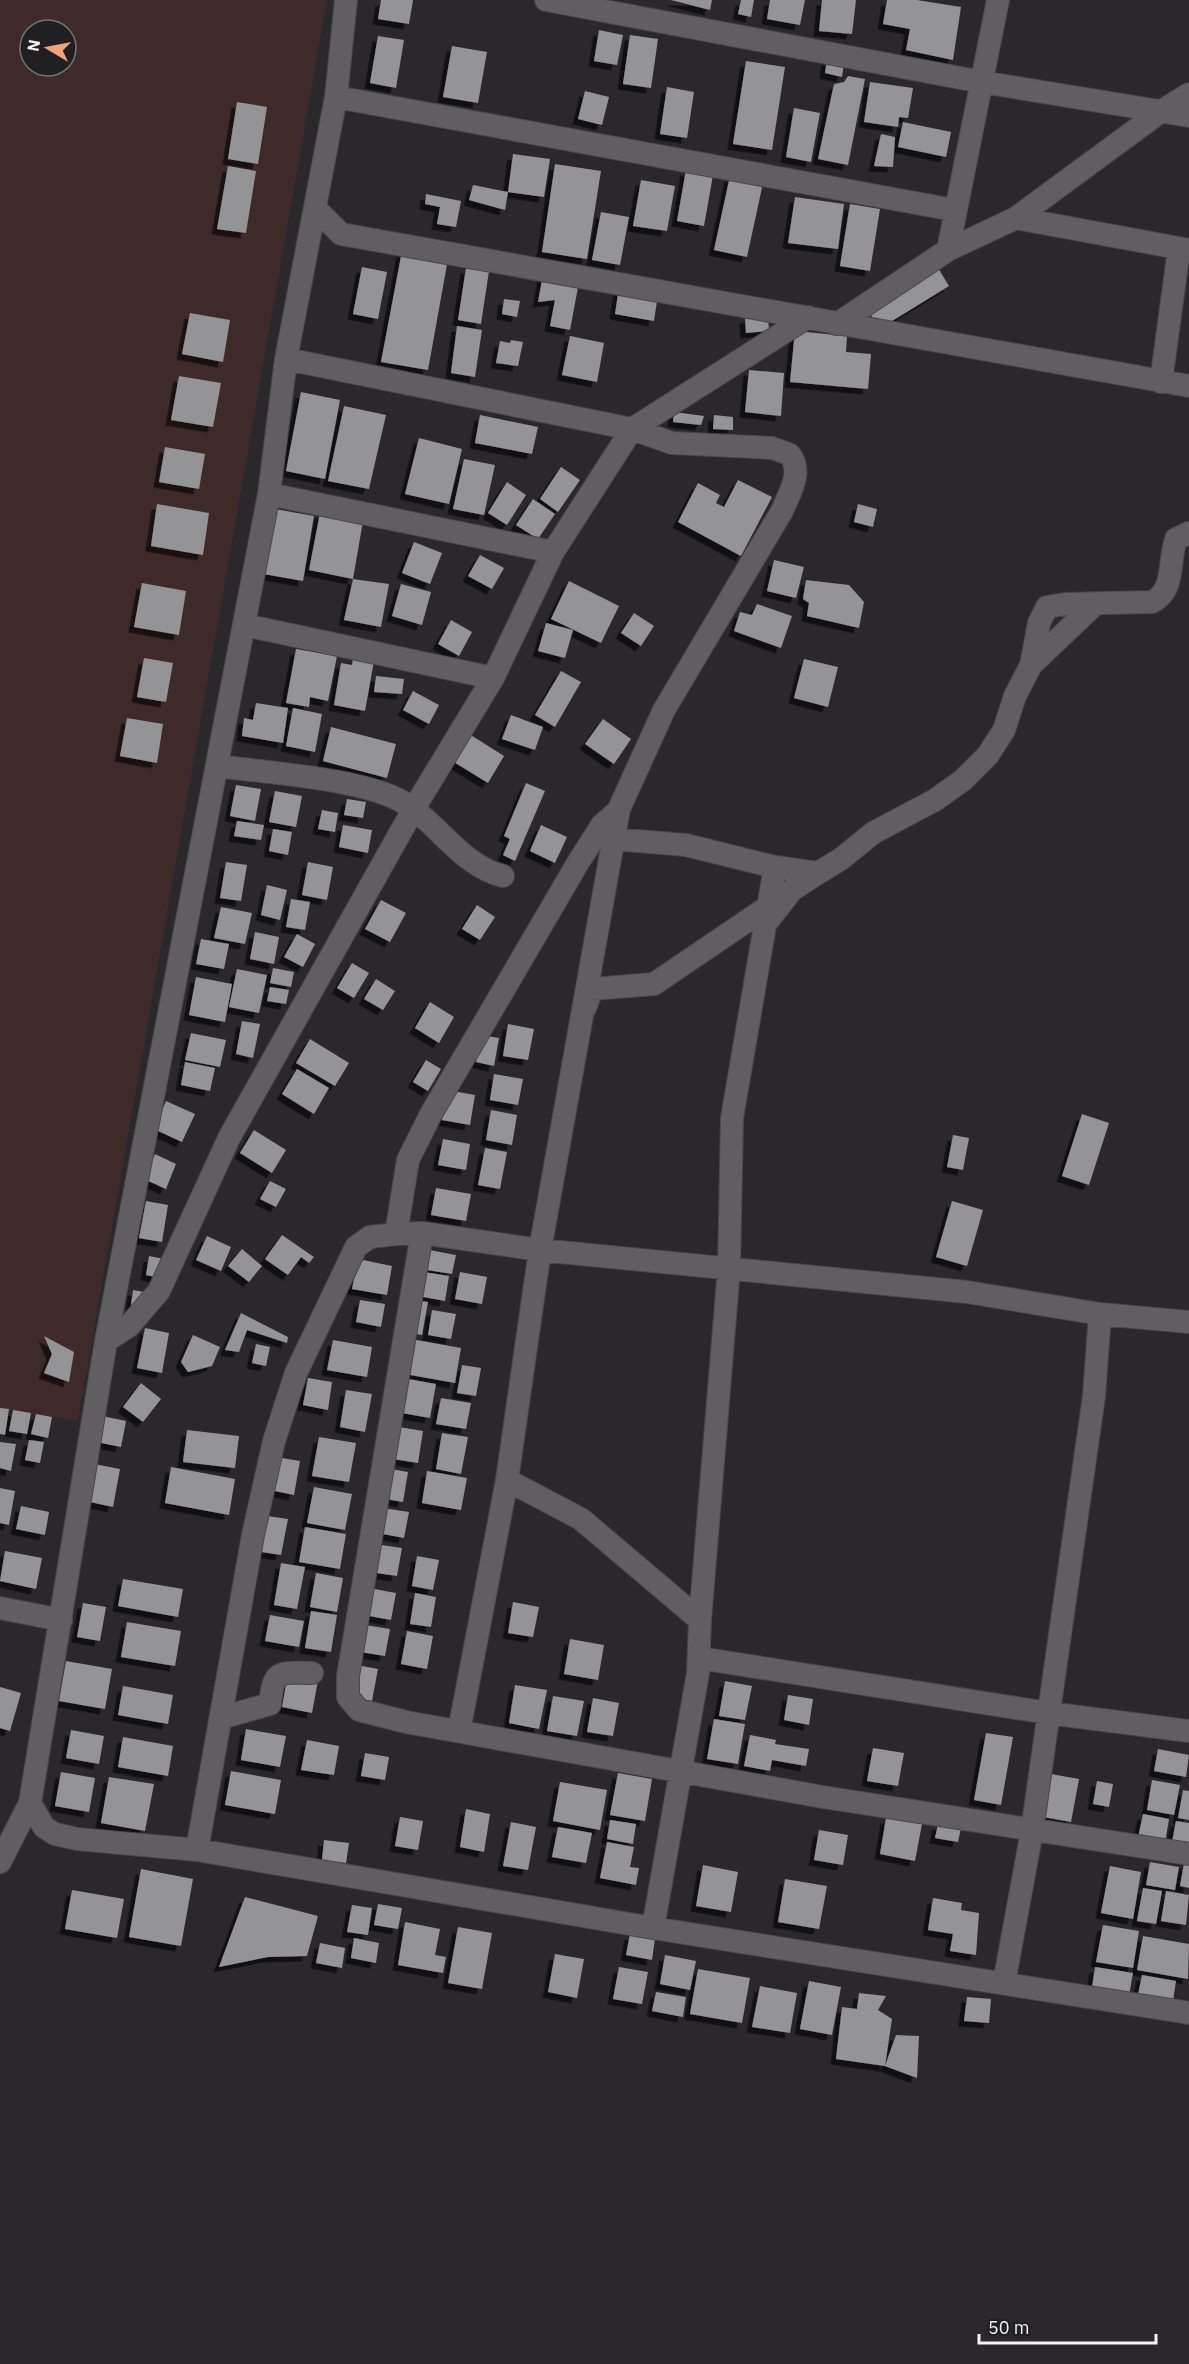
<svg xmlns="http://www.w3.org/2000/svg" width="1189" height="2364" font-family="'IBM Plex Sans',sans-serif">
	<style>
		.education { fill: #3e2b29; fill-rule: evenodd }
		.building { fill: #949396; filter: url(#shadow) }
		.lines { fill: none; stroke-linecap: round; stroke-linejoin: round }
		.minor-casing { stroke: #484749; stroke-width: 24 }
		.minor { stroke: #605e61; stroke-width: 22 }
	</style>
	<defs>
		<filter id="shadow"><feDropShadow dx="-5.5" dy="5.5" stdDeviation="0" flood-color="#0009"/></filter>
	</defs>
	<rect width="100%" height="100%" fill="#2a282b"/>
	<path class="education" d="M0,0H327L78,1421L0,1408ZM30,30H66V66H30Z"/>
	<path class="building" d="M381,0H413L409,24L378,19Z
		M671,0H712L710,10Z
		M741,0H754L751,17L738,14Z
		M770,0H805L800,25L767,19Z
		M822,0H856L852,34L819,31Z
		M887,0H917L961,7L953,60L906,50L910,29L883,24Z
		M599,30L623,35L617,65L594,61Z
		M630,35L658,39L651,88L623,84Z
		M378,36L404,40L396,88L370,83Z
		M452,46L487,52L478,103L443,97Z
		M827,60L844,63L842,77L825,73Z
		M746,61L785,67L772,150L733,144Z
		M848,76L865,79L848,165L818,159L834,84L844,82Z
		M870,82L913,88L908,118L899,117L898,127L864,122Z
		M667,87L694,92L687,138L660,134Z
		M585,91L609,97L602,125L578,119Z
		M237,102L267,107L258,164L228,159Z
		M794,108L820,113L811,162L786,157Z
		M903,122L951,132L946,157L898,147Z
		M881,134L895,137L893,167L874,166Z
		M513,154L550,159L544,197L508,192L505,210L469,200L473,185L508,192Z
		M555,164L601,171L587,259L542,252Z
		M228,166L256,171L246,233L217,229Z
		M686,170L713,175L704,226L677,221Z
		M730,176L763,183L747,257L714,250Z
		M641,180L675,186L667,231L633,226Z
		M426,194L461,201L456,227L437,224L440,207L425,204Z
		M795,197L844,204L838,249L788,243Z
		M850,204L880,209L870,271L840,266Z
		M601,212L629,217L620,265L592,260Z
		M402,251L448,259L428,370L381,362Z
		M362,267L387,272L378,319L353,314Z
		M466,268L489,271L481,324L458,320Z
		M938,268L949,286L879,329L868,310Z
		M543,275L579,282L570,330L550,326L555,300L538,302Z
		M619,288L658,294L654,321L615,314Z
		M504,299L520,301L517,317L502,314Z
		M190,313L230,320L223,362L182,354Z
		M768,316L769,331L746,333L745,318Z
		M457,326L482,330L475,377L451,373Z
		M795,331L847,336L846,352L871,354L868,389L790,382Z
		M570,336L604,343L597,382L562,375Z
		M511,340L523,342L518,366L496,363L500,341L510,343Z
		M749,370L784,373L781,416L745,412Z
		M179,376L221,383L213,427L171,420Z
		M301,392L340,400L325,479L286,471Z
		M344,406L386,415L369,489L328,481Z
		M674,412L704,416L701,425L673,422Z
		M480,415L538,427L532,454L475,443Z
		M714,415L733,417V430L713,429Z
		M419,438L462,449L449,504L405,494Z
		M165,447L205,454L199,489L159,482Z
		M464,459L495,465L484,515L453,509Z
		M561,467L580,480L558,512L540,499Z
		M738,480L772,497L741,556L678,522L698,483L720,495L716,503L724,507Z
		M507,482L526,495L507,525L488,513Z
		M533,499L555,514L538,539L516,525Z
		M157,504L209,513L203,555L151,546Z
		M858,504L877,509L873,527L854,522Z
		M275,509L314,516L303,581L264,574Z
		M320,513L363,521L353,579L309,570Z
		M414,542L442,553L430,584L402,573Z
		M480,555L504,568L492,589L468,576Z
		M774,560L804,567L796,598L767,591Z
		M353,579L389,584L381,627L344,620Z
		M806,580L849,585L864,602L859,628L807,616L809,603L803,599Z
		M569,581L619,606L601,643L551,619Z
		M142,583L186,591L179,635L134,627Z
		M401,584L431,592L422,625L392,616Z
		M757,604L792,616L781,648L734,631L740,612L752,615Z
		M634,613L654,626L641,646L621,633Z
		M451,620L472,632L459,656L438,644Z
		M546,623L573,630L565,658L538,651Z
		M296,649L337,656L328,701L310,697L309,707L286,703Z
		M144,658L173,663L166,702L137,697Z
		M353,658L374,661L365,711L334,705L341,663L352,665Z
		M804,659L838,667L828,707L794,698Z
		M561,671L581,682L555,727L535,715Z
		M376,676L404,679L402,694L374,692Z
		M413,691L439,705L429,724L403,710Z
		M256,703L288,708L283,743L242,736L244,718L253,720Z
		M293,708L322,714L315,752L286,746Z
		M511,715L543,727L535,750L502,739Z
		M127,718L163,724L157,763L120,756Z
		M603,719L631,739L614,764L585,744Z
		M331,727L396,744L387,778L323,761Z
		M466,732L504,756L488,783L449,759Z
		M526,783L545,791L515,861L503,855L510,839L504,836Z
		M236,785L261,789L255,821L230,816Z
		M275,791L302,796L296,827L269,822Z
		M347,799L366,802L363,818L344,815Z
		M322,810L338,813L335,832L318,829Z
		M237,821L264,825L261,840L234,836Z
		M343,825L372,830L368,853L339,847Z
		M541,825L567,837L555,863L530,851Z
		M273,829L292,832L288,855L269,851Z
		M226,862L247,865L241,901L220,898Z
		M308,862L333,867L327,900L302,895Z
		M267,885L287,890L280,920L261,915Z
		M291,899L310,902L305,930L286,927Z
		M381,900L406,913L390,942L365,929Z
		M477,905L495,917L480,940L462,929Z
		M221,907L252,913L245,944L214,938Z
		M255,932L279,937L274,964L250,959Z
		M297,934L315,944L303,967L284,957Z
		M201,939L229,944L224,969L196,964Z
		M352,963L369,973L354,998L337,988Z
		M273,968L294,972L291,987L270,983Z
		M237,969L267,975L259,1013L229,1007Z
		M196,977L232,984L225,1022L189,1015Z
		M376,979L395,991L383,1010L364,999Z
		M270,987L289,990L286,1004L267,1001Z
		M430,1002L454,1017L439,1043L415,1028Z
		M242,1021L260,1024L253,1058L236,1054Z
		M508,1024L534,1029L528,1060L503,1056Z
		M191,1033L226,1040L220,1067L185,1060Z
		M481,1035L499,1038L494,1066L476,1062Z
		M310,1039L349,1063L335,1086L296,1063Z
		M426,1060L441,1069L428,1091L413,1082Z
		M185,1062L215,1068L210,1091L181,1085Z
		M297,1069L329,1088L314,1114L282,1094Z
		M494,1074L523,1079L518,1105L490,1100Z
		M447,1090L475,1095L470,1125L442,1120Z
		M166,1101L195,1114L182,1142L154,1129Z
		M491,1110L517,1115L512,1145L486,1140Z
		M1082,1114L1109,1123L1089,1185L1062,1176Z
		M254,1130L286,1150L272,1173L240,1153Z
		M953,1135L969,1138L963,1170L947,1167Z
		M443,1139L470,1144L466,1170L438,1165Z
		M485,1148L507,1152L500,1189L478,1185Z
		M155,1154L176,1164L166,1189L144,1179Z
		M270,1181L286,1189L276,1207L260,1199Z
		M436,1188L471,1194L466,1221L431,1215Z
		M146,1201L168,1205L162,1242L139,1238Z
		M952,1201L983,1210L967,1266L936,1257Z
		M282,1235L314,1257L309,1263L301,1257L288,1275L265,1259Z
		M207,1236L231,1247L221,1271L196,1260Z
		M242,1249L262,1266L249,1282L228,1266Z
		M424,1249L456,1255L452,1274L421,1269Z
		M149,1256L164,1259L160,1278L146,1275Z
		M358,1259L392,1266L387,1295L352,1289Z
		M417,1271L449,1276L445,1301L413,1295Z
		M460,1272L487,1277L482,1304L455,1299Z
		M133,1290L144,1292L141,1307L131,1305Z
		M360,1300L385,1304L381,1327L356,1322Z
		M412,1300L428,1302L422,1335L406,1332Z
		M432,1310L456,1314L451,1339L428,1335Z
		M241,1313L288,1337L287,1343L247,1330L239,1352L225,1350Z
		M145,1328L169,1333L162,1373L137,1368Z
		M193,1335L220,1347L212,1366L188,1372L181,1362Z
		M44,1336L74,1352L69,1382L44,1373L52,1354Z
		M411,1339L461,1348L455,1383L405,1374Z
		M333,1340L372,1347L367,1377L327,1370Z
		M256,1344L270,1347L266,1366L252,1363Z
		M462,1365L481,1368L476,1396L457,1393Z
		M308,1378L332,1382L328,1410L303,1405Z
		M408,1379L436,1384L430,1418L402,1413Z
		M141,1383L161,1399L143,1422L123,1407Z
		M346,1390L372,1394L365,1432L340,1427Z
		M441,1398L471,1403L466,1429L436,1424Z
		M0,1408L9,1409L5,1435L0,1434Z
		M13,1410L31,1413L27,1434L9,1431Z
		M36,1414L52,1417L48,1438L31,1434Z
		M97,1415L126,1421L121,1447L92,1441Z
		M393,1426L423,1431L418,1463L387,1458Z
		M187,1430L239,1436L235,1468L183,1462Z
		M442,1433L468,1437L461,1474L436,1469Z
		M319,1437L356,1443L349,1482L312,1476Z
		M29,1440L44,1442L40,1463L25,1460Z
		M0,1442L16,1444L11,1471L0,1468Z
		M276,1457L300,1461L294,1495L270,1490Z
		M89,1463L120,1469L113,1507L81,1500Z
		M171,1467L235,1479L229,1515L165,1503Z
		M385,1468L408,1472L403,1502L380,1498Z
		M427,1471L467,1478L461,1510L422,1503Z
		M314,1487L352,1494L345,1530L307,1523Z
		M0,1488L15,1491L9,1525L0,1523Z
		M21,1506L49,1512L45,1535L16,1529Z
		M382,1508L409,1512L404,1538L378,1533Z
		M261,1515L288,1519L281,1555L255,1551Z
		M305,1527L346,1534L340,1569L299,1562Z
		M375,1544L402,1548L397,1576L370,1572Z
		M5,1551L42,1558L36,1589L0,1581Z
		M417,1556L439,1560L433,1590L412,1586Z
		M281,1563L305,1567L297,1609L274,1605Z
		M316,1573L343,1578L337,1612L310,1607Z
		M123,1579L183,1589L178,1617L118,1606Z
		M369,1588L396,1593L391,1620L364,1615Z
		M415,1593L436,1597L431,1627L410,1624Z
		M513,1602L539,1607L533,1637L508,1633Z
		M83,1603L106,1607L100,1641L77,1637Z
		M311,1611L337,1615L331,1652L305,1648Z
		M270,1615L304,1621L299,1647L265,1641Z
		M127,1622L181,1631L175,1666L121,1657Z
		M359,1624L390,1629L385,1656L354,1651Z
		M407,1631L433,1636L427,1669L401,1664Z
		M570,1639L604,1645L598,1680L564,1674Z
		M66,1661L112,1669L105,1709L59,1701Z
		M357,1665L378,1669L372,1701L351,1697Z
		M288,1674L318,1680L312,1713L282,1707Z
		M725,1681L752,1686L745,1720L719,1716Z
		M515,1685L547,1690L539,1729L509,1723Z
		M123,1686L173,1695L168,1724L118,1715Z
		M0,1687L21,1693L10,1731L0,1728Z
		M788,1695L813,1699L809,1725L784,1720Z
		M553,1696L584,1701L577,1736L547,1731Z
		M593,1698L619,1703L613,1736L587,1732Z
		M714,1719L745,1724L738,1764L707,1759Z
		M246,1729L286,1736L280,1767L241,1760Z
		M71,1730L104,1736L99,1764L66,1758Z
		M986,1733L1013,1737L1001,1805L974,1800Z
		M750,1735L776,1740L775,1744L809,1749L806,1766L772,1760L770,1771L744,1766Z
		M123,1737L173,1746L168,1776L118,1767Z
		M307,1740L339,1746L334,1775L301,1770Z
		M873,1748L904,1753L898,1786L867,1781Z
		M1158,1749L1189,1755L1186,1777L1154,1771Z
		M365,1753L389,1757L385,1780L361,1776Z
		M231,1771L281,1780L275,1814L225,1805Z
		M61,1772L95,1778L89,1812L55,1806Z
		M618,1773L652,1779L645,1821L610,1815Z
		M1051,1774L1079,1779L1071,1822L1043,1817Z
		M109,1777L154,1784L145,1831L101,1823Z
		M1152,1780L1180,1785L1174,1815L1147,1810Z
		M1097,1781L1113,1784L1109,1807L1093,1804Z
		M560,1782L607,1790L600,1830L553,1821Z
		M1183,1790L1189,1791V1820L1178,1818Z
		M466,1809L490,1814L484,1852L460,1847Z
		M1143,1814L1169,1819L1165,1843L1138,1838Z
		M400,1817L423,1821L418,1850L395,1846Z
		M886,1818L922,1824L915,1861L880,1854Z
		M610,1820L636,1824L633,1844L607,1839Z
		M1176,1821L1189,1823V1845L1172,1842Z
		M511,1822L536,1827L528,1870L503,1866Z
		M938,1824L961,1828L958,1842L935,1838Z
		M558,1827L592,1833L586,1863L552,1857Z
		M819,1830L848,1835L843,1865L814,1860Z
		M324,1840L349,1843L346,1863L322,1860Z
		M607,1842L634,1847L630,1867L639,1868L636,1885L600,1878Z
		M1150,1862L1179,1867L1175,1890L1146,1885Z
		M1184,1863L1189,1864V1888L1180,1886Z
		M703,1865L738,1872L731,1912L696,1906Z
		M1110,1866L1141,1872L1133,1919L1101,1913Z
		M141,1869L193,1879L181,1946L129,1937Z
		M785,1879L827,1886L819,1929L778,1922Z
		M1143,1888L1162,1891L1156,1924L1137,1921Z
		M72,1890L124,1899L117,1938L65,1929Z
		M1166,1891L1189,1895L1186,1925L1161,1921Z
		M245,1897L318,1916L307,1956L268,1957L219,1967Z
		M933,1898L962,1903L961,1910L979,1913L976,1955L950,1951L953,1934L928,1930Z
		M378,1904L402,1908L398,1929L374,1925Z
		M352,1905L372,1908L368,1935L347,1932Z
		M405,1922L440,1929L435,1955L446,1957L443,1973L398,1965Z
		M1103,1925L1139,1931L1133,1968L1096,1962Z
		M458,1927L492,1933L482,1989L448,1983Z
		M630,1934L655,1939L652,1960L626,1955Z
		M1143,1936L1189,1944L1188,1979L1137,1970Z
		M354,1938L379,1943L376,1963L351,1958Z
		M320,1943L345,1948L342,1968L316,1963Z
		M555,1954L584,1959L577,1998L548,1992Z
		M665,1955L696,1961L690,1990L660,1984Z
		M619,1967L648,1972L642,2004L613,1999Z
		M1095,1967L1133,1973L1128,2001L1091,1994Z
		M698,1969L750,1978L742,2023L690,2014Z
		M1142,1975L1176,1981L1173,2001L1138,1995Z
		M809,1981L841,1987L832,2035L800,2029Z
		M760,1986L797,1993L790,2033L752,2027Z
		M656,1992L686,1997L683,2017L652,2011Z
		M859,1993L886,1996L878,2010L892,2019L885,2066L836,2059L842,2007L857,2009Z
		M967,1997L991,1999L989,2023L964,2021Z
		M896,2035L919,2036L917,2078L885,2066Z"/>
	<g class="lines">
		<g class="minor-casing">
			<path id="minor" d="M546,0L982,82L1189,116
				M336,97L954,210
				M316,209L341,234L1189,386
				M1016,218L1189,250
				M948,250L998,0
				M837,324L948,250L1016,218L1160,112L1189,94
				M286,359L632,429L672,443L772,448L789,454C804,471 789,494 782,511L664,710L619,809L540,1250L507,1480L459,1731
				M1161,382L1179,249
				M269,494L553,552
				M245,625L493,678
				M1031,665L1094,605
				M218,766C267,773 359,778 401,801C438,822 460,865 503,876
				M613,839L686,845L775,867L818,873L841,859L873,833L935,800L963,780L988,755L1004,730L1015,696L1031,665L1039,623L1047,607L1065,604L1152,602C1176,590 1168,561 1176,539L1189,533
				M766,923L792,890L818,873
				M585,1008L592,989L654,984L766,908
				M422,1233L348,1676V1697L359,1710L406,1722L823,1797L1189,1854
				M396,1234L422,1233L540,1250L967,1292L1100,1314L1094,1396L1032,1831L1004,1983
				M1100,1314L1189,1322
				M106,1341L129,1326L159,1291L229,1138L413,810L493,678L553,552L632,429L808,317
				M507,1480L581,1519L700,1620
				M0,1608L61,1620
				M699,1658L1048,1713L1189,1731
				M221,1718L270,1704C274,1668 279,1673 312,1673
				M30,1803L44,1827L55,1834L77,1839L197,1850L653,1928L1189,2013
				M197,1850L253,1535L274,1441L296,1373L356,1247L370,1237L396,1234L408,1160L431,1114L579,861L602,825L619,810
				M0,1862L30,1803L106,1341L269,494L286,359L336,97L346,0
				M653,1928L698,1673L700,1620L729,1268L732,1118L775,867"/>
		</g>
		<use href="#minor" class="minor"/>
	</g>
	<g transform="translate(48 48) rotate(280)"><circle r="28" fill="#201f21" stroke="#747375" stroke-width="1.5"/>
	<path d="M0-4.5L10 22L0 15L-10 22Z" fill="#f1a17b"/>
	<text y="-9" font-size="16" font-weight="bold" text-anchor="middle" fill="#f2f2f3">N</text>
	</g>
	<path d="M979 2334v9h177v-9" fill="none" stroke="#f2f2f3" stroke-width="3"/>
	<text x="988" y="2334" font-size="18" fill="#f2f2f3" stroke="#201f21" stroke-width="4.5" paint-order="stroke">50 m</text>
</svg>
